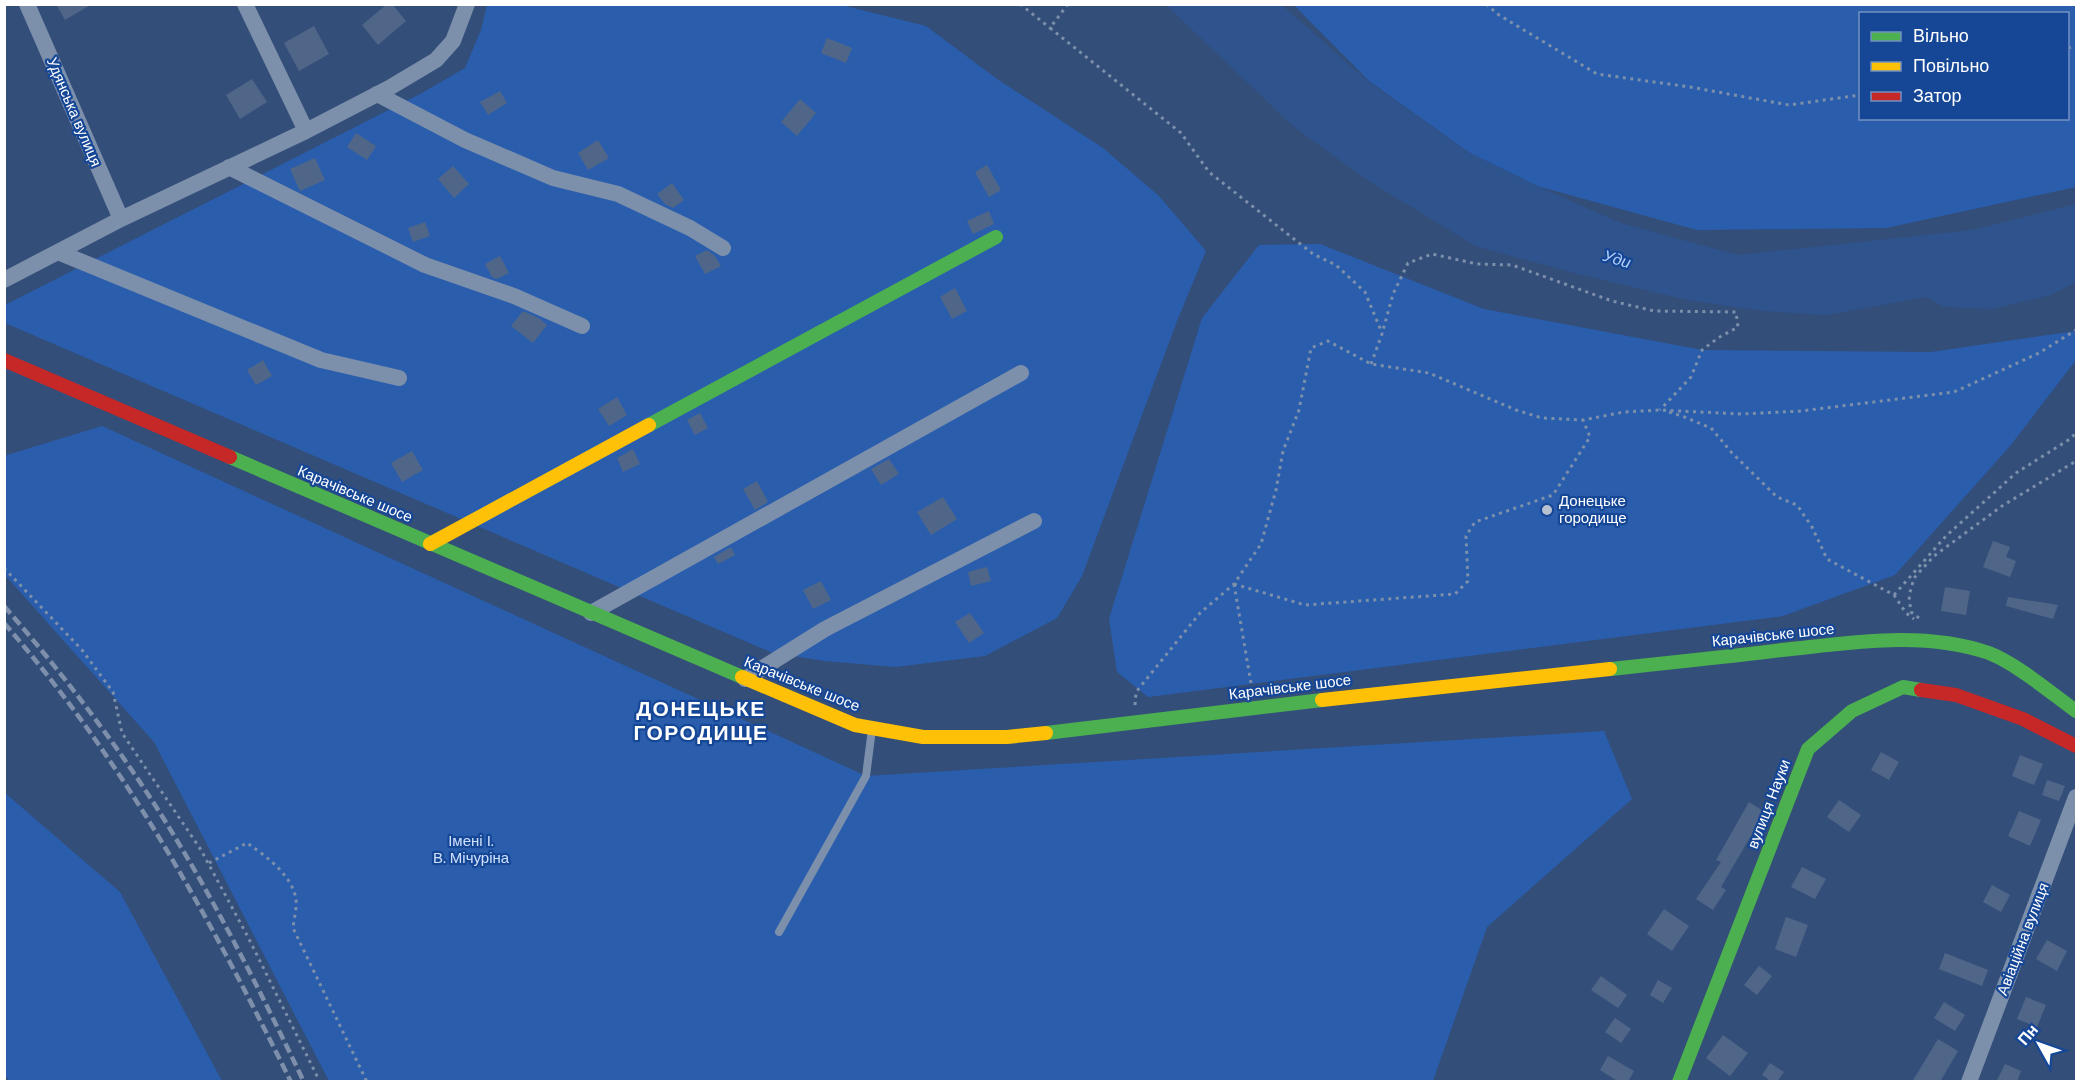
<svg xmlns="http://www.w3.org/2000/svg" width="2081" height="1086" font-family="'DM Sans',sans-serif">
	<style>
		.green { fill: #2a5ead; fill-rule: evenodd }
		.water { fill: #2f538c }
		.building { fill: #506688 }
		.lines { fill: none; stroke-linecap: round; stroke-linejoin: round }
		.path { stroke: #7c8fab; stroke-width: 3; stroke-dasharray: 3 4.5; stroke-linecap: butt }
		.lane { stroke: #7c8fab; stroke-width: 8 }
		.street { stroke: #7c8fab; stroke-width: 16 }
		.fast { stroke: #4caf50; stroke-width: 14 }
		.slow { stroke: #ffc107; stroke-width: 14 }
		.jam { stroke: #c62828; stroke-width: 14 }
		.rail { stroke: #7d8faa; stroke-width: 4.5; stroke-dasharray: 10 4.5; stroke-linecap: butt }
		.poi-dot { fill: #b8c1d0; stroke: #164796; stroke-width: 2 }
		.labels { text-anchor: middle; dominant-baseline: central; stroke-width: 4.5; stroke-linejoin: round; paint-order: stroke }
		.street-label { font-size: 15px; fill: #fff; stroke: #164796 }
		.poi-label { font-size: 15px; fill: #fff; stroke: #164796; text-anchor: start }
		.park-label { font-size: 15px; fill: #cfe1fc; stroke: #164796 }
		.water-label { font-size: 16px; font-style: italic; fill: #b4d0f8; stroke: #164796 }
		.district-label { font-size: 21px; font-weight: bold; letter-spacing: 1.5px; fill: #fff; stroke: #164796 }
	</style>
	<rect width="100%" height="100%" fill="#334e79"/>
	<path class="green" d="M487,5H841L926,26L997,79L1103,148L1159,196L1206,251L1177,321L1082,576L1057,618L985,656L895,667L825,661L773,653L5,323V305L422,93L465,68L481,30Z
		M1294,5H2076V187L1886,228L1697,230L1537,186L1470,153L1369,81ZM1860,14H2068V118H1860Z
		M1320,244L1484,309L1702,350L1931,352L2076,331V360L2010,446L1895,575L1783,616L1148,697L1117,672L1109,619L1202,318L1259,245Z
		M102,426L866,776L1604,731L1632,799L1487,927L1433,1081H329L154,742L5,575L4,456Z
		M5,793L120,892L222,1081H9L4,1073Z"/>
	<path class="water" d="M1166,5H1282L1369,82L1470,153L1537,186L1621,223L1738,255L1972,230L2076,204V282L2051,295L1992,309L1944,307L1927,297L1826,315L1764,311L1687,300L1574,273L1475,246L1364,178L1294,127Z"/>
	<path class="building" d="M56,4H92L65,20Z
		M387,4H392L406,21L378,45L362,25Z
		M314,26L329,54L299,71L284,43Z
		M827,38L852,48L846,63L821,53Z
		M252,79L267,102L240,119L226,95Z
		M500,91L507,103L488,115L480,102Z
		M800,99L816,113L797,136L781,122Z
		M356,133L376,146L367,160L347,147Z
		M598,140L609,158L588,170L578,153Z
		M315,158L325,180L300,191L290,169Z
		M987,165L1001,190L989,197L975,172Z
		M453,166L469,184L454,198L438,179Z
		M672,183L684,200L673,208L665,204L657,194Z
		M989,211L994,224L973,234L967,221Z
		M425,222L430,236L413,242L408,228Z
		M707,250L715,256L721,266L705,274L695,256Z
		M500,256L509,273L497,279L492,277L485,264Z
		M955,288L967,311L952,319L940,297Z
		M523,311L539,318L547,325L533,343L511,326Z
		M263,360L272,376L256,385L247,370Z
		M617,397L627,415L609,426L598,409Z
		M700,413L708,428L695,435L687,420Z
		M633,449L640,464L623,472L617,458Z
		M412,451L423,470L402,482L391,463Z
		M889,459L899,474L881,485L871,469Z
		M757,481L768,502L755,510L743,489Z
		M943,497L957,519L931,535L917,512Z
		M1993,541L2010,547L2006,557L2016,561L2010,577L1983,567Z
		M731,547L735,555L718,564L714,557Z
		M987,567L991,581L971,586L968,572Z
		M821,581L831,600L813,609L803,590Z
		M1945,587L1970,591L1966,615L1941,611Z
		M2008,597L2058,605L2053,619L2006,606Z
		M970,613L984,633L969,643L955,622Z
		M1881,752L1899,762L1889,780L1871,770Z
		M2020,755L2043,764L2034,785L2012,776Z
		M2047,780L2065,786L2059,801L2042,795Z
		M1839,800L1861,815L1849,832L1827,817Z
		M1749,802L1765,812L1721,887L1726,890L1713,910L1696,899L1721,862L1716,860Z
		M2019,811L2041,820L2030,846L2008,836Z
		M1802,867L1826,879L1815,899L1791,887Z
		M1992,885L2010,895L2001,912L1983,902Z
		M1664,909L1689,926L1672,951L1647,934Z
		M1786,917L1808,925L1796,957L1775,949Z
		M2047,940L2067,951L2057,971L2036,959Z
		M1945,953L1988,970L1982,986L1939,969Z
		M1759,966L1772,976L1757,995L1744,985Z
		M1601,976L1627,995L1618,1008L1591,990Z
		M1658,980L1672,988L1663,1003L1650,995Z
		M2026,997L2046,1005L2037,1027L2017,1019Z
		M1944,1002L1965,1015L1955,1031L1934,1018Z
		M1615,1018L1631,1029L1621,1043L1605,1032Z
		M1723,1035L1748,1053L1730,1076L1706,1058Z
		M1938,1039L1958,1051L1940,1082H1912Z
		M1608,1056L1634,1071L1628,1082H1619L1600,1070Z
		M1770,1063L1784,1072L1777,1082H1772L1762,1075Z
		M2005,1064L2021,1071L2017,1082H1996Z"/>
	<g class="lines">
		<path class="path" d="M1020,4L1050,28
			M1068,4L1050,28L1181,133L1209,172L1313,254L1336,265L1365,292L1382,333
			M1486,4L1499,15L1597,74L1690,87L1789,105L1860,95
			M2068,48L2076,46
			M1371,364L1382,334L1393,294L1408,263L1432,254L1477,264L1512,265L1612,301L1654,311L1736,312L1738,327L1718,338L1702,350L1691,377L1660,410
			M1669,412L1682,416L1711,428L1732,453L1777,497L1797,505L1812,527L1827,559L1894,595L1906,613L1914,619
			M4,568L82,650L113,692L122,733L201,850L248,937L320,1082
			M1234,584L1305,605L1455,594L1468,581L1466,536L1475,522L1553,495L1590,437L1583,420
			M1234,584L1252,689
			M1894,595L1946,536L2016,473L2070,439L2076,433
			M1919,618L1911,612L1909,596L1914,578L1934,556L2002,506L2076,461
			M1135,705L1136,692L1200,613L1234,584L1261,544L1276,490L1283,451L1299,410L1311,348L1328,341L1371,364L1429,373L1516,410L1542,418L1583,420L1624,412L1660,410L1741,414L1801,411L1954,392L2039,353L2076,330
			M209,863L247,843C266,856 292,875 296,899C297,908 294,919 293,928L367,1082"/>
		<path class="lane" d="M779,932L866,776L872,729"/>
		<path class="street" d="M27,4L121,219
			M245,4L306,131
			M377,94L465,140L553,178L618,194L690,228L723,248
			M229,167L425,265L514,296L582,326
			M58,252L321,360L399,378
			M4,280L121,219L306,131L389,88L436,60L453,41L467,4
			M591,613L1021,373
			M745,679L825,629L1034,521
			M1969,1082L2076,797"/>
		<path class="fast" d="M649,425L996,237
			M230,457L742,677
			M1610,669C1667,663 1725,657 1782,650C1850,643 1922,630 1989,653C2017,664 2051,693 2076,711
			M1046,733L1322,700
			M1679,1082L1808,749L1852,711L1903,687L1921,690"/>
		<path class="slow" d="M430,544L649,425
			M742,677L855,725L923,737H1007L1046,733
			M1322,700L1610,669"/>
		<path class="jam" d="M4,360L230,457
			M1921,690L1956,695L2023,719L2076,746"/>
		<path class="rail" d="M4,606C46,654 86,705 122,756C194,858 250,970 304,1082
			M4,623C124,760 211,920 291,1082"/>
	</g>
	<circle class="poi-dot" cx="1547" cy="510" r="6"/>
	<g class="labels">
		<g class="street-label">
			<text transform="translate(74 112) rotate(67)">Удянська вулиця</text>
			<text transform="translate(355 494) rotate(23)">Карачівське шосе</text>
			<text transform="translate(1773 635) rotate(-6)">Карачівське шосе</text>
			<text transform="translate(802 684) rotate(22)">Карачівське шосе</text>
			<text transform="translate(1290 687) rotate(-7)">Карачівське шосе</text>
			<text transform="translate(1769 804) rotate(-69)">вулиця Науки</text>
			<text transform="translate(2023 939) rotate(-69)">Авіаційна вулиця</text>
		</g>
		<g class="poi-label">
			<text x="1559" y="501">Донецьке<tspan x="1559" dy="17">городище</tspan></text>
		</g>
		<g class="park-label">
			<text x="471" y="841">Імені І.<tspan x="471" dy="17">В. Мічуріна</tspan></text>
		</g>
		<g class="water-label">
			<text transform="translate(1617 259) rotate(17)">Уди</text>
		</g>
		<g class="district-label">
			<text x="701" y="709">ДОНЕЦЬКЕ<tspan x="701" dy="24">ГОРОДИЩЕ</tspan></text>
		</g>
	</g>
	<rect width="2081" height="1086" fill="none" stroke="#ffffff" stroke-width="12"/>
	<rect x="1859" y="12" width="210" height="108" fill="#164796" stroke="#7391c0" stroke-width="1.5"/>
	<rect x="1871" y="32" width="30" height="9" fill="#4caf50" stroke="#7391c0" stroke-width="1.5"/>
	<text x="1913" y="42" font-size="18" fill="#ffffff">Вільно</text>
	<rect x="1871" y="62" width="30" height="9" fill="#ffc107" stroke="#7391c0" stroke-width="1.5"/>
	<text x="1913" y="72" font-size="18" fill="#ffffff">Повільно</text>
	<rect x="1871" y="92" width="30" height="9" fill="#c62828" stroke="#7391c0" stroke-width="1.5"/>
	<text x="1913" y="102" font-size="18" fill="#ffffff">Затор</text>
	<g transform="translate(2039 1044) rotate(310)" stroke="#164796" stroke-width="4.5" paint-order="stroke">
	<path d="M0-4.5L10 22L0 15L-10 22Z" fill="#ffffff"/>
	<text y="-9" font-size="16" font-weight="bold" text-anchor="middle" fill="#ffffff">Пн</text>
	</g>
</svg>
